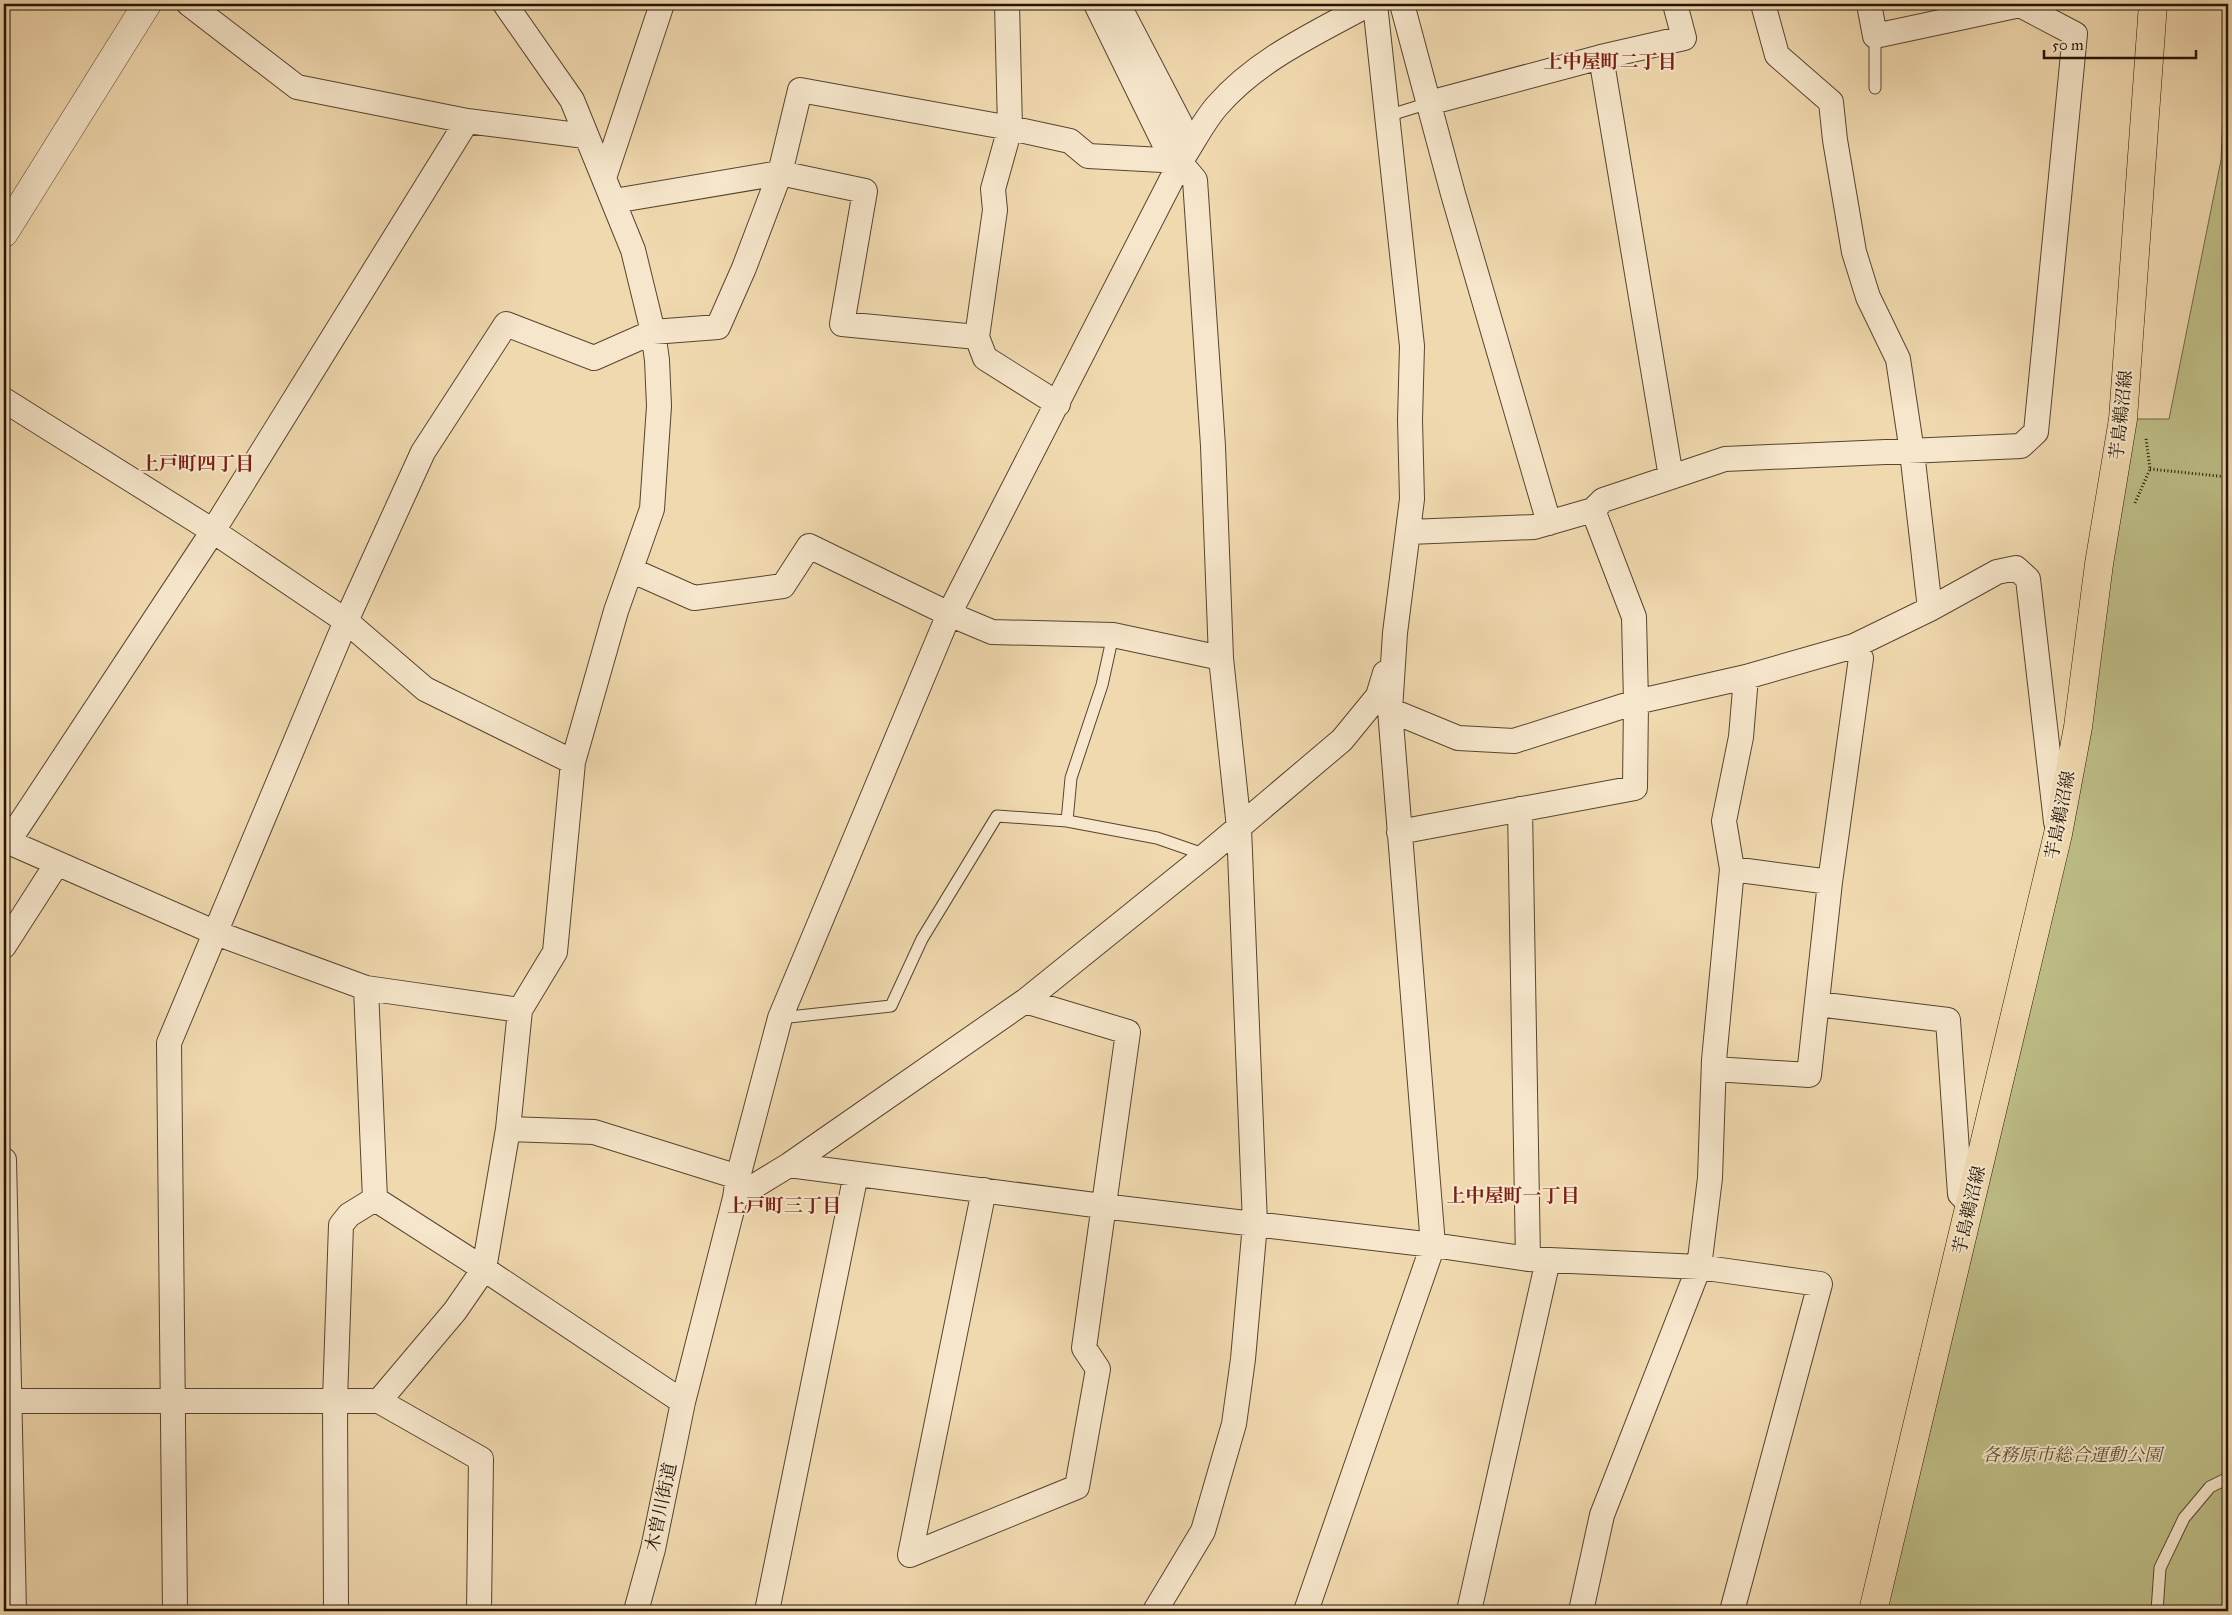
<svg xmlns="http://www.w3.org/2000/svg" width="2232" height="1615" font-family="'IM FELL Great Primer','Noto Serif JP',serif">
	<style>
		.green { fill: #bebe87; stroke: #706946 }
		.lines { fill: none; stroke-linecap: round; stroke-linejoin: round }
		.service-casing { stroke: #56452f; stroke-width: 13 }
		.minor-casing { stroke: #56452f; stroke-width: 26 }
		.tertiary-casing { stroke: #56452f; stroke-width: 29 }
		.primary-casing { stroke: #231404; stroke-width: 29 }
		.path { stroke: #231404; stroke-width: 3; stroke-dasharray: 1 2.5; stroke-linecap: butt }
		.service { stroke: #f6e6cb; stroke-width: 11 }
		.minor { stroke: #f6e6cb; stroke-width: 24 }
		.tertiary { stroke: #f6e6cb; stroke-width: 28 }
		.primary { stroke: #f1d9af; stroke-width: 28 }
		.labels { text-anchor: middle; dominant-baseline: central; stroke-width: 4; stroke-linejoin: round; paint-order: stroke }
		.street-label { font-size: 18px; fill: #231404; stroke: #f6e6cb }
		.park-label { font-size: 18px; font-style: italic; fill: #595032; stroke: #f6e6cb }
		.neighbourhood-label { font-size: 19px; font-weight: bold; fill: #7a1f14; stroke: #f6e6cb }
	</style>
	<rect width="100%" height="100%" fill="#f1d9af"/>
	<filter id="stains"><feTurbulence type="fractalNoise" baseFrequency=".004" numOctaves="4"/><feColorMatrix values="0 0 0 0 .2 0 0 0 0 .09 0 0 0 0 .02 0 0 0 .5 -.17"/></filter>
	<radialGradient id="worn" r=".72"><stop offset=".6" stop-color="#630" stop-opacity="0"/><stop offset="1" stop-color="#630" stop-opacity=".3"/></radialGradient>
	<path class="green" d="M2227,4H2228V1611H1873L2058,834L2123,419H2169L2221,160Z"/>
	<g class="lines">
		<g class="service-casing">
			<path id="service" d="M1875,36V88
				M1387,116L1429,103
				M1067,821L1157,838L1206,855
				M780,1018L891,1006L922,939L997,816L1067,821L1071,778L1102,685L1113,635
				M2157,1611L2160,1568L2184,1518L2210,1487L2228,1478"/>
		</g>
		<g class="minor-casing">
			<path id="minor" d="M189,4L297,87L467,121L585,136
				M1096,4L1164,143L1195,180L1213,446L1221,658L1239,828L1255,1224L1243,1359L1234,1424L1203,1531L1155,1611
				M1118,4L1180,123L1181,161
				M1402,4L1453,194L1549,523
				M1763,4L1777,55L1831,102L1835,140L1854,252L1868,297L1898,359L1912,452L1930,609
				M1429,103L1601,57
				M604,178L662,4
				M614,201L780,173L800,90L1010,128L1070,141L1088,156L1181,161
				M977,337L995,210L993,189L1010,128L1007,4
				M4,400L213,531L346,621L425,689L573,762
				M1671,477L1601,57L1684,38L1675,4
				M1409,532L1534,527L1593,510L1603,500L1725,459L2021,446L2036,432L2075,34L2020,5L1875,36L1869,4
				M631,570L694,598L783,586L809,546L949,614L992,632L1113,635L1221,658
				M1390,710L1458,738L1514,741L1636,702L1746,677L1854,646L1930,609L1997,572L2016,568L2028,579L2056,822
				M1520,809L1528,1259
				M1399,832L1635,788L1636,702L1634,617L1593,510
				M4,840L216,933L366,988L520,1010
				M8,842L213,531L467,121
				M1732,869L1830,882L1861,658L1854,646
				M4,946L56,865
				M366,988L375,1199
				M1817,1004L1948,1020L1960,1194L1970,1204
				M1714,1069L1809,1075L1830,882
				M508,1129L594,1132L738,1177
				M4,1160L14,1611
				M789,1165L1102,1206L1433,1245L1528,1259L1699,1267L1820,1284L1732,1611
				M984,1190L910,1555L1077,1487L1098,1369L1084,1348L1128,1032L1025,1001
				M735,1198L789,1165L1025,1001L1206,855L1342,740L1378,696L1385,673
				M375,1199L484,1269L683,1402
				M4,1401H379L455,1311L484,1269L508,1129L520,1010L555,952L573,762L616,611L652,509L659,406L657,360L653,332L633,250L572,100L505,4
				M379,1401L481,1459L479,1611
				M175,1611L169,1043L346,621L423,452L506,324L594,358L653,332L718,327L744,268L780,173L865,191L842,324L977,337L985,358L1058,404
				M336,1611L335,1400L341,1225L349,1215L375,1199
				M636,1611L653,1549L683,1402L735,1198L738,1177L780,1018L949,614L1181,161C1193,143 1203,122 1217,106C1255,62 1308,37 1358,10L1366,4
				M767,1611L856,1174
				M1306,1611L1433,1245L1390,710L1395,633L1412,499L1410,420L1412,346L1375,4
				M1469,1611L1548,1260
				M1581,1611L1602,1515L1699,1267L1710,1178L1714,1060L1732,869L1724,821L1741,737L1746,677"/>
		</g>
		<g class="tertiary-casing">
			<path id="tertiary" d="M4,233L147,4"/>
		</g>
		<g class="primary-casing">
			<path id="primary" d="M1873,1611L2058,834L2078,727L2099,564L2123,419L2153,4"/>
		</g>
		<path class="path" d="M2150,469L2228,477
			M2135,503L2150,469L2146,438"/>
		<use href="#service" class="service"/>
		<use href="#minor" class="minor"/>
		<use href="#tertiary" class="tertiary"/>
		<use href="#primary" class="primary"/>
	</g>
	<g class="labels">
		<g class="street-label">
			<text transform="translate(2121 415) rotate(-84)">芋島鵜沼線</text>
			<text transform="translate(2060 815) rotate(-79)">芋島鵜沼線</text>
			<text transform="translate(1969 1210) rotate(-77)">芋島鵜沼線</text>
			<text transform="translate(661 1507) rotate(-78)">木曽川街道</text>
		</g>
		<g class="park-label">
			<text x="2072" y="1455">各務原市総合運動公園</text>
		</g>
		<g class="neighbourhood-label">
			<text x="1610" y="61">上中屋町二丁目</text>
			<text x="197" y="463">上戸町四丁目</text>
			<text x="1513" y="1195">上中屋町一丁目</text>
			<text x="784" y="1205">上戸町三丁目</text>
		</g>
	</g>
	<rect width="2232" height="1615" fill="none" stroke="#f1d9af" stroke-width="20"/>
	<rect x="5" y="5" width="2222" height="1605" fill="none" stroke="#231404" stroke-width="2.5"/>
	<rect x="10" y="10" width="2212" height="1595" fill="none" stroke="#231404"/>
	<path d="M2044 50v8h152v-8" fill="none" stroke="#231404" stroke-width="2.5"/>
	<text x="2052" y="50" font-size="15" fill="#231404" stroke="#f6e6cb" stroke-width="4" paint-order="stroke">50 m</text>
	<rect width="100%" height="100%" filter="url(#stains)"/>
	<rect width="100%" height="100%" fill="url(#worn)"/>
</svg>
